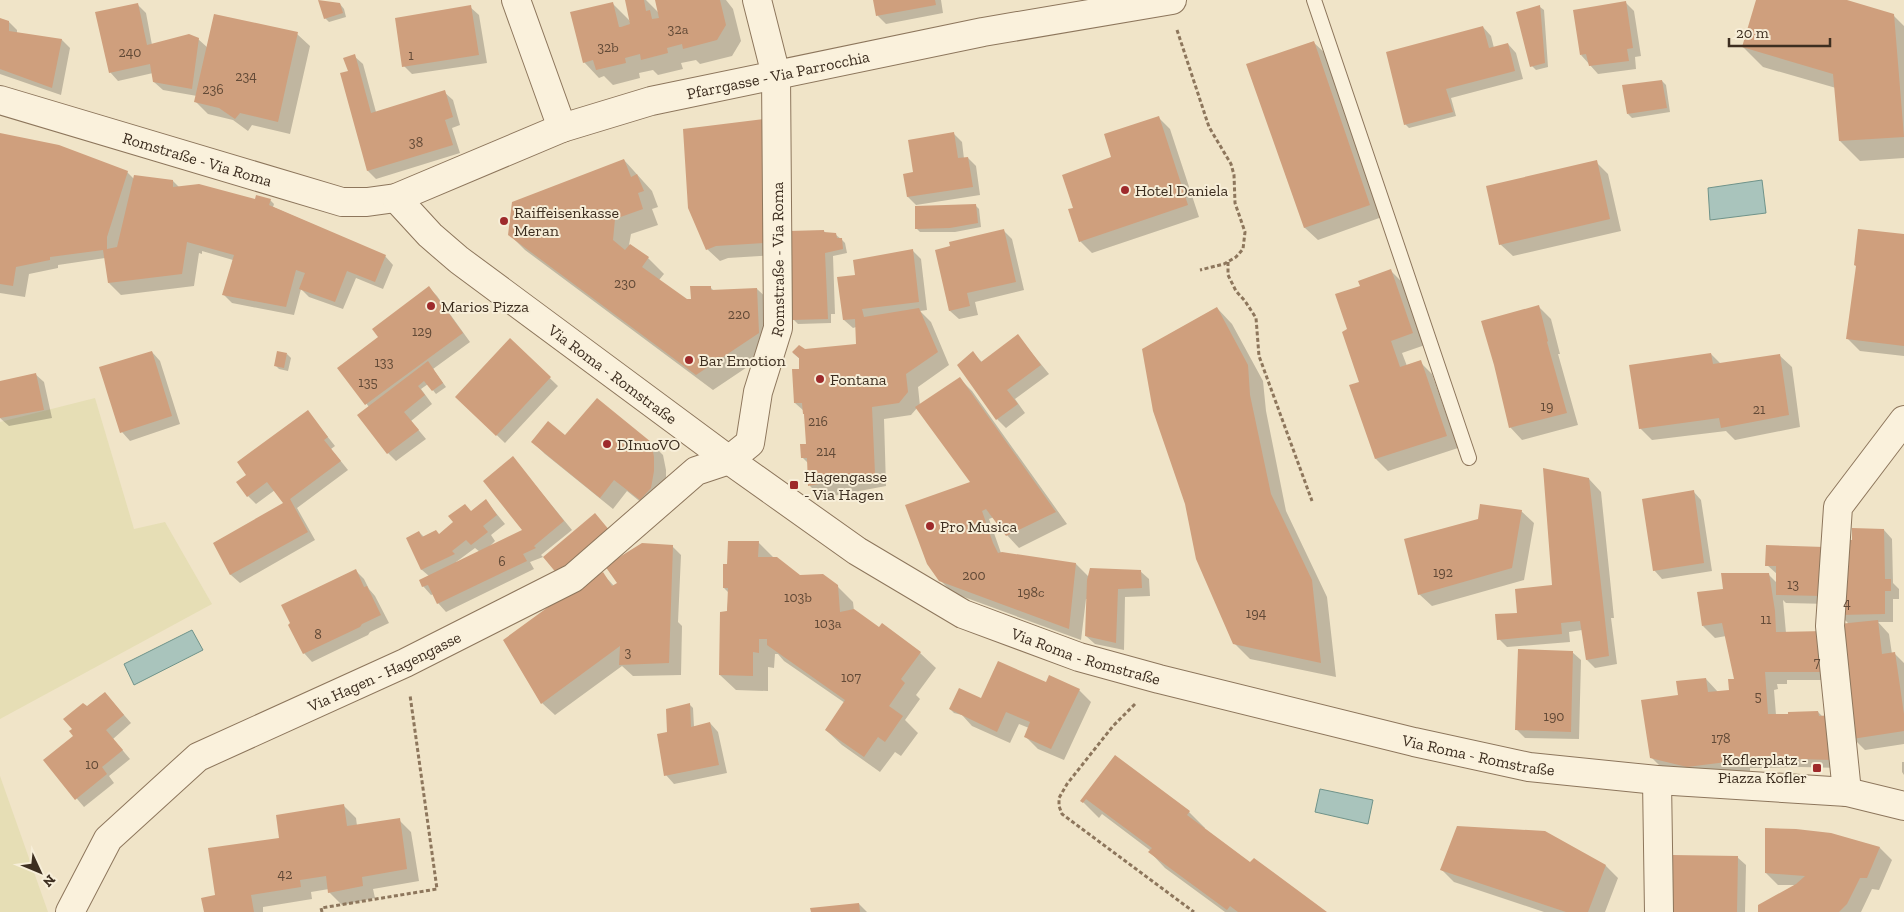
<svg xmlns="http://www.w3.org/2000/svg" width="1904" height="912" font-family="'Zilla Slab',serif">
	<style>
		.farmland { fill: #e6deb5 }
		.water { fill: #a9c4bc; stroke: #6f938a }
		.shadow { fill: #0003; fill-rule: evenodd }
		.building { fill: #cf9f7d }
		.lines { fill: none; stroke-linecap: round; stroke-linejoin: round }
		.service-casing { stroke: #8d765c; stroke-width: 16 }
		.minor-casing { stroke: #8d765c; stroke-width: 30 }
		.tertiary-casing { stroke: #8d765c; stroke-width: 30 }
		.path { stroke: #8d765c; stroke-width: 3; stroke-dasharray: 4 2.5; stroke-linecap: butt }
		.service { stroke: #faf1dc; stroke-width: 14 }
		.minor { stroke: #faf1dc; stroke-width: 28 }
		.tertiary { stroke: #faf1dc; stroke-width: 28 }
		.poi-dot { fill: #9e2a2b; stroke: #f7eed8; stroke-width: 2 }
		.labels { text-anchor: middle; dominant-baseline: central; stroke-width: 4; stroke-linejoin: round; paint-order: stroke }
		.number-label { font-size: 14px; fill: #624a37 }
		.street-label { font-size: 16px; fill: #3d2e20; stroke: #f7eed8 }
		.poi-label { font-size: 16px; fill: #3d2e20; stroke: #f7eed8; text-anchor: start }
	</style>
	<rect width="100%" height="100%" fill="#f0e4c8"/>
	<path class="farmland" d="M95,398L134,529L165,522L212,604L0,719V422Z
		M0,776L48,912H0Z"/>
	<path class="water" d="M1762,180L1766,213L1710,220L1708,188Z
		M192,630L203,650L134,685L124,664Z
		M1320,789L1373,800L1368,824L1315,812Z"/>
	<path class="shadow" d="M626,0H646L659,13L656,0H726L733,9L741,41L732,56L700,64L696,60L681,63L683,69L658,75L653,70L639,73L640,78L613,85L604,76L599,78L584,62L612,3L631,22Z
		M874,0H941L943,13L886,24L878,16Z
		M1757,0H1843L1893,15L1904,26V158L1860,161L1840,141L1836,88L1763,67L1743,47Z
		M1626,3L1634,11L1641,56L1635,57L1636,69L1598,74L1581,55Z
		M137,4L146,13L152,45L198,39L208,48L297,34L310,46L290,134L252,125L248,131L233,120L208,114L196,102L197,96L163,90L154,82L153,73L118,81L110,72Z
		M340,4L344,9L346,17L329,22L325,18Z
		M470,7L479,15L487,63L412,74L404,66Z
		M1540,7L1544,10L1548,67L1536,70L1532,66Z
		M0,20L9,22L17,30V33L62,40L70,48L61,95L0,74Z
		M1483,27L1491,36L1494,48L1508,44L1516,53L1523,79L1451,98L1456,116L1409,128L1405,124Z
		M1313,42L1326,54L1382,217L1318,240L1305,228L1248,65Z
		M354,56L363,64L376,112L444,92L453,100L460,125L452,128L460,153L376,179L368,171L350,72Z
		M1662,81L1666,85L1670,112L1632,118L1628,114Z
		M1158,117L1170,129L1199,217L1092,253L1080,241L1074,208L1113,158Z
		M779,132L776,255L728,258L720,261L707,249Z
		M0,134L127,172L135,180L173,181L180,188L256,201L270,200L274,204L273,207L385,256L393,265L383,289L356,278L343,309L309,297L301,289L294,315L232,303L224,295L233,260L202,251V254L199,253L194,286L121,295L109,283L105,258L58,265V268L29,274L25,297L0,293Z
		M954,134L962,142L964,159L968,158L976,166L980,195L916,205L908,197L905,175L915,173Z
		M624,160L652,191L658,207L652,209L658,225L631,234L629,245L648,258L664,274L659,280L686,300H692L710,287L714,291L757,289L773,304L774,349L713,390L525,250L509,234Z
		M1596,162L1608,174L1621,231L1513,256L1500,244Z
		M975,205L979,209L981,227L955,232H920L916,228Z
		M1003,230L1012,239L1024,290L975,302L978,315L959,319L950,311L937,251Z
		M824,231L826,234L836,235L841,239L845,243L847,253L833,256L835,314H831V323L798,324L794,320Z
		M1904,235V356L1860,351L1848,339Z
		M913,251L921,259L927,310L920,311L931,322L949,365L918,387L920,406L960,379L972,391L1067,524L1019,548L1007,535L994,517L989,519L1001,553L1076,564L1089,577L1140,571L1149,579L1150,596L1125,597L1124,650L1095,644L1086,636L1088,599H1086L1081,640L953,593L940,580L972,483L917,408L911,415L884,419L886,486L822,498L810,486L809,464L802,457L808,445L804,411L795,403L801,370L800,359L793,353L799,346L805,351L858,345L856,327L853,328L844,320L856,276Z
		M1391,271L1403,283L1425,345L1402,353L1407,366L1420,362L1432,374L1458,448L1388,471L1376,459L1349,330Z
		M429,288L437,296L470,342L433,369L446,387L436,394L428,384L421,389L432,404L411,421L426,439L396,461L388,453L369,407L339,368L380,338Z
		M1539,307L1551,319L1560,354H1558L1578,425L1522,440L1510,427Z
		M1217,308L1232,324L1263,381L1266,411L1286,511L1327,597L1336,677L1250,659L1234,643Z
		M1018,336L1049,374L1015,399L1025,413L1006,428L997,419L959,365L973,353L983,363Z
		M510,340L558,386L505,443L457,397Z
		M152,352L160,361L180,424L130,441L122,432Z
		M287,354L291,358L288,371L279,369L275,365Z
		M1711,354L1721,364L1779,355L1792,367L1800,427L1735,440L1726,431L1652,440L1640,428Z
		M35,374L44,382L52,418L9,426L0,418V382Z
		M308,412L335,446L331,449L348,470L297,508L315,540L240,583L231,575L214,543L285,504L275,490L256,504L248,496V475Z
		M566,437L650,442L663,455L666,470V484L653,512L627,491L613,509L545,454L533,442Z
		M513,458L572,530L541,555L543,557L530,562L534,569L446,612L438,603L434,594L431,595L423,586L429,576L422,570L407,538L419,532L424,537L440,535L486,501L505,524L491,535L495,541L488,548L524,531ZM475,548L480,552L457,563L456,562Z
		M1589,479L1601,492L1614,618H1611L1617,664L1595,668L1587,660L1582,630L1569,632L1570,642L1507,647L1499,639L1518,614L1554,586Z
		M1693,491L1701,500L1712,571L1662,579L1654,570Z
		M1521,511L1534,523L1524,580L1432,606L1419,594L1479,520Z
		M1884,530L1892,539L1893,583L1899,589V599H1893V622H1878L1889,634L1892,654L1894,653L1904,663V744L1865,750L1853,738L1849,624L1840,615L1853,541Z
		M758,542L774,558L799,576L837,586L853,602L854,611L879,629L920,653L936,668L916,695L920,699L905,720L918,733L901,756L895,752L880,772L842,745L826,730L845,703L784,661L778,654H775L774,668L768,667V691L736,690L720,675L729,593L724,588L729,566Z
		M672,546L681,555L678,622L682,626L681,675L633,676L622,666L555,715L542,703L603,574L614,586Z
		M1767,546L1830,604L1786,603L1783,600L1786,633L1834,680H1787V684H1777L1778,689L1774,690L1776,715L1818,712L1823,717L1842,768L1801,767L1750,768V772L1700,779L1664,770L1652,758L1679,697L1706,679L1718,692L1732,691L1735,680L1726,636L1715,638L1703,626L1724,590L1768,574L1777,583V574L1767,565Z
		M356,571L364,579L369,589L375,596L389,623L370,632L368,635L312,662L304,653Z
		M1572,652L1581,660L1579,739L1525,738L1517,730Z
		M1047,683L1079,690L1091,702L1064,760L1038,749L1026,737L1029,728L1019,724L1010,743L972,726L962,715L954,713L950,709Z
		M105,693L131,723L113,739L130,759L109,776L114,783L84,807L44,760L74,736Z
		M689,704L693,708L694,727L710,723L718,732L727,773L674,784L666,775L668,733Z
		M1115,757L1189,812L1205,828L1204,829L1251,864L1325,912H1225L1165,868L1150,852L1151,851L1102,814L1099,818L1082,801Z
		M1902,762H1904V775L1902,772Z
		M343,805L356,818L357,826L399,820L411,832L419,881L373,889L375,898L342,905L329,892V889L311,892L312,899L263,907V912H205L217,896L281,839Z
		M1830,834L1880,848L1892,860L1879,890L1872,889L1861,912H1759L1796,885H1778L1766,873Z
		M1737,857L1746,865L1745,912H1673Z
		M1606,866L1618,878L1605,912H1544L1454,882L1441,869Z
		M859,904L867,912H812Z"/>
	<path class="building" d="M318,0L340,3L343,13L324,19Z
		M625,0H644L646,11L650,10L652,19L659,18L655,0H720L726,25L717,40L683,49L682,44L667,48L668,53L641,60L640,54L625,58L626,63L596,70L593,60L583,63L570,12L613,2L619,27H621L630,24Z
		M873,0H935L936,5L876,16Z
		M1756,0H1847L1894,14L1904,137L1839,141L1833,74L1742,47Z
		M1626,1L1633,48L1627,49L1629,61L1589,66L1586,54L1580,55L1573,10Z
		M138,3L147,45L189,34L199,38L192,89L153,82L150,64L109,73L95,12Z
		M471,5L479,55L402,67L395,18Z
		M1540,5L1545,63L1530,67L1516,12Z
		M214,14L298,32L278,122L240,113L235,119L219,108L194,102Z
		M0,18L9,21V31L62,39L52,88L0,69Z
		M1483,26L1489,48L1508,43L1515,71L1446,89L1453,112L1404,125L1386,52Z
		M1314,41L1370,205L1304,228L1246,64Z
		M355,54L371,113L445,90L453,117L445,120L453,145L367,171L340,73L348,71L343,58Z
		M1662,80L1667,108L1627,114L1622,85Z
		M1159,116L1188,205L1079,242L1068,209L1073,208L1062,175L1111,157L1104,134Z
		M764,119V243L716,246L706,250L688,208L683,129Z
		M954,132L958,158L968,157L973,187L907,197L903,174L913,172L908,140Z
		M0,133L59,145L128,171L107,237V249L117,247L134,175L173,180V187L199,184L255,199L256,195L271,199L269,205L386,255L375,282L347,271L335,302L299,289L305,273L296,270L286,307L222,295L234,255L187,242L182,274L108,283L103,250L50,257V260L16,267L13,286L0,284Z
		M624,159L631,177L637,174L644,191L638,193L643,209L615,219L613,240L625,250L630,244L649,257L642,267L687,299H691L690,286H711V290L757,288L759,333L696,375L508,235L512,202Z
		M1597,160L1610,219L1499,245L1486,186Z
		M976,204L978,223L950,228L915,229V206Z
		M1004,229L1016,282L967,293L970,306L949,311L935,250L950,246L949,242Z
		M1858,229L1904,234V346L1846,339L1856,266L1854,265Z
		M824,230V232L836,233L837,238H842L843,249L825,253L828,319L792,320L789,231Z
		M913,249L919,302L862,309L864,317L919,308L938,352L906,374L908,392L899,403L872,407L875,474L808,486L807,458H801L800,444H806L804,414H803L802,403H794L792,369H799V358L792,352L799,345L805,349L856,344L855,319L843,320L837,277L855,275L853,260Z
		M1391,269L1413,333L1391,341L1400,367L1421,360L1447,436L1375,459L1349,385L1359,382L1342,332L1347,329L1335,294L1360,286L1358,281Z
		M429,286L463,333L365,405L337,368L378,337L372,329Z
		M1539,305L1548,341L1547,342L1567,413L1509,428L1494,365L1481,321Z
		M1217,307L1248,365L1250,395L1271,494L1312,580L1321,663L1233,644L1196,559L1185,504L1153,411L1142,349Z
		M1018,334L1041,365L1007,390L1018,404L996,420L957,365L973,351L981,362Z
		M510,338L551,377L496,436L455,397Z
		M152,351L172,416L120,433L99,367Z
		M277,351L287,353L284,368L274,366Z
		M1711,353L1713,364L1780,354L1789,415L1721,428L1719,418L1639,429L1629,365Z
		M428,361L443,383L432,391L424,381L418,386L425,395L404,412L419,430L387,454L357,415Z
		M36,373L44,410L0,418V381Z
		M960,377L1056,512L1006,536L986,509L982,511L993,543L998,553L1002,552L1076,563L1069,629L939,581L927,564L905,505L970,482L915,407Z
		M597,398L651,442L654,457V471L651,488L640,500L614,480L600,498L531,442L548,421L565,435Z
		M308,410L328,437L324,440L341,461L290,499L308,532L230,575L213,543L283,503L267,482L247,497L236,482L246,475L237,462Z
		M513,456L564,521L534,546L536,548L523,554L527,561L437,604L428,585L422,587L419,580L522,530L483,481Z
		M1543,468L1589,478L1609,656L1586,660L1580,621L1561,623L1562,634L1497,640L1495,614L1517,613L1515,589L1552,585Z
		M1694,490L1704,563L1653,571L1642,499Z
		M486,499L497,515L483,526L488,532L471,545L466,540L452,551L455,554L421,570L406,538L419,531L422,537L436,530L439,534L453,522L448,516L465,504L471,511Z
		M1480,504L1522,510L1512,568L1418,595L1404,539L1478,519Z
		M595,513L610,531L558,575L543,557Z
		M1852,528L1884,529L1885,579H1891V591H1885V614L1839,615L1843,539L1852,540Z
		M728,541H759L758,557H777L800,575L823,574L838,585L840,612L854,609L879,627L882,623L921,652L901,679L905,683L889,706L903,716L885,742L878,737L864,757L825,730L845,700L767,645V639H759V653L753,652V676L719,675L720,612L727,611L728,588H723V564H727Z
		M642,543L673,545L669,663L619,665L620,646L541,704L503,640L555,602L603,572L612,586L617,583L605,566Z
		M1766,545L1824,547L1822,596L1776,595V566H1765Z
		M1090,568L1141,570L1142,588L1118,589L1116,643L1085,636L1087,580Z
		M356,569L364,587L367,586L381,615L362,624L360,627L303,654L288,625L290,623L281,605Z
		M1721,573H1769L1775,611L1776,632L1825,631L1826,672H1765L1768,714H1788V712L1818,711L1819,716L1832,715L1834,760L1758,758L1687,767L1650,758L1641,700L1678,695L1676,681L1706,678L1708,692L1729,690L1728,679H1734L1722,623L1702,626L1697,592L1723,589Z
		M1878,620L1882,654L1895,652L1904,714V731L1852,739L1839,624Z
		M1518,649L1573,651L1571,732L1515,730Z
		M998,661L1046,682L1049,675L1080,689L1051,749L1024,737L1030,722L1006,712L997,732L949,709L959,688L981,698Z
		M105,692L124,715L106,730L123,750L102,767L107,774L75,800L43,760L73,736L69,731L72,729L63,719L83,703L87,706Z
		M690,703L691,727L710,722L719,765L664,776L657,734L667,732L666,709Z
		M1115,755L1190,811L1187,815L1250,862L1254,858L1327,912H1238L1230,906L1227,910L1148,852L1152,848L1086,799L1083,803L1080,801Z
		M344,804L347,826L400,818L407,869L362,877L363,886L328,893L326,876L300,880L301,887L251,895L254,912H204L201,898L215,895L208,848L279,838L276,815Z
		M1457,826L1545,831L1606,865L1588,912H1566L1440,870Z
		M1765,828L1796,829L1831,833L1880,847L1867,878H1860L1847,904L1839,912H1758V905L1796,884L1805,876L1765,873Z
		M1672,855L1738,856L1737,912H1671Z
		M859,903L860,912H811L810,908Z"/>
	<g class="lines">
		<g class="service-casing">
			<path id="service" d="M1314,0L1469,458"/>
		</g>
		<g class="minor-casing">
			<g id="minor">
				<path d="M516,0L562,128"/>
				<path d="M1657,780L1659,912"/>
				<path d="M1847,792L1830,626L1838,507L1904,420"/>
				<path id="s1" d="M70,912L108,839L198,757L405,663L573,578L696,471L729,460L750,443L758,392L778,328L776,75L757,0"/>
			</g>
		</g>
		<g class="tertiary-casing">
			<g id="tertiary">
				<path id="s2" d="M0,100L342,202H367L396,198L562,128L651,101L983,32L1172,0"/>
				<path id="s3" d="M396,198L430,235L459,260L729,460L857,551L963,614L1079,657L1159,679L1414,742L1529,767L1657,780L1847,792L1904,806"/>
			</g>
		</g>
		<path class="path" d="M1177,30L1209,127L1231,164L1234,175L1235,203L1245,232L1243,249L1236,257L1224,264L1200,270
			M1228,262V275L1236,291L1245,301L1256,318L1259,356L1312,501
			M1135,704L1113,726L1067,784L1059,798V806L1062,814L1194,912
			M322,912L321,908L437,889L410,695"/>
		<use href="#service" class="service"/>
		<use href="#minor" class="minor"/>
		<use href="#tertiary" class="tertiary"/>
	</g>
	<g class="poi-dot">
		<circle cx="1125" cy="190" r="5"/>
		<circle cx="504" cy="221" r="5"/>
		<circle cx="431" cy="306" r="5"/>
		<circle cx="689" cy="360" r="5"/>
		<circle cx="820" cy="379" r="5"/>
		<circle cx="607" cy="444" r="5"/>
		<rect x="789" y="480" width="10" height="10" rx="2.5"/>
		<circle cx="930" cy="526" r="5"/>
		<rect x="1812" y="763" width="10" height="10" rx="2.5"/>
	</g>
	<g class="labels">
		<g class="number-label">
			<text x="678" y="29">32a</text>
			<text x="608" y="47">32b</text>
			<text x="130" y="52">240</text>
			<text x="411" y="55">1</text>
			<text x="246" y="76">234</text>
			<text x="213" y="89">236</text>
			<text x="416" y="142">38</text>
			<text x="625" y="283">230</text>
			<text x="739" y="314">220</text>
			<text x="422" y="331">129</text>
			<text x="384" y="362">133</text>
			<text x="368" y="382">135</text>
			<text x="1547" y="406">19</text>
			<text x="1759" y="409">21</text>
			<text x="818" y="421">216</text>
			<text x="826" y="451">214</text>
			<text x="502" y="561">6</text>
			<text x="1443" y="572">192</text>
			<text x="974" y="575">200</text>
			<text x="1793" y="584">13</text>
			<text x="1031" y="592">198c</text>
			<text x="798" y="597">103b</text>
			<text x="1847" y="603">4</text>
			<text x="1256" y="613">194</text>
			<text x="1766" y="619">11</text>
			<text x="828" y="623">103a</text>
			<text x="318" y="634">8</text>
			<text x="628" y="652">3</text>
			<text x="1817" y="662">7</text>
			<text x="851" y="677">107</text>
			<text x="1758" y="696">5</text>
			<text x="1554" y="716">190</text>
			<text x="1721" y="738">178</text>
			<text x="92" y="764">10</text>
			<text x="285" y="874">42</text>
		</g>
		<g class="street-label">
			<text stroke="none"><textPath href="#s2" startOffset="814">Pfarrgasse - Via Parrocchia</textPath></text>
			<text stroke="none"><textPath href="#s2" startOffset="206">Romstraße - Via Roma</textPath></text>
			<text stroke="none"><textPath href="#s1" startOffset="1032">Romstraße - Via Roma</textPath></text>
			<text stroke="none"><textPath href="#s3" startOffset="280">Via Roma - Romstraße</textPath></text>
			<text stroke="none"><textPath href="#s3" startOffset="835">Via Roma - Romstraße</textPath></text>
			<text stroke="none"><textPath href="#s1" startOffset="409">Via Hagen - Hagengasse</textPath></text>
			<text stroke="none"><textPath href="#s3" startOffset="1240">Via Roma - Romstraße</textPath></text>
		</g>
		<g class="poi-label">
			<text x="1135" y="190">Hotel Daniela</text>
			<text x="514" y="212">Raiffeisenkasse<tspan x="514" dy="18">Meran</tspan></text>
			<text x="441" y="306">Marios Pizza</text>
			<text x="699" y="360">Bar Emotion</text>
			<text x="830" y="379">Fontana</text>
			<text x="617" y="444">DInuoVO</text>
			<text x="804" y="476">Hagengasse<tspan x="804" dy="18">- Via Hagen</tspan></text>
			<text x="940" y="526">Pro Musica</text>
			<text x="1807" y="759" text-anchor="end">Koflerplatz -<tspan x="1807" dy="18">Piazza Kofler</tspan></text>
		</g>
	</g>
	<g transform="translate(40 872) rotate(134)" stroke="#f7eed8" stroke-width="4" paint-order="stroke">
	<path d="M0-4L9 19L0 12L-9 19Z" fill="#3d2e20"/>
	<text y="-8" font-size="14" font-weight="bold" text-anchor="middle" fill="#3d2e20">N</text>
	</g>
	<path d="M1729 38v8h101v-8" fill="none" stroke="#3d2e20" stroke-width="2.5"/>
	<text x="1736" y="38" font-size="15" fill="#3d2e20" stroke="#f7eed8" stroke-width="4" paint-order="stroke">20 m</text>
</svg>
